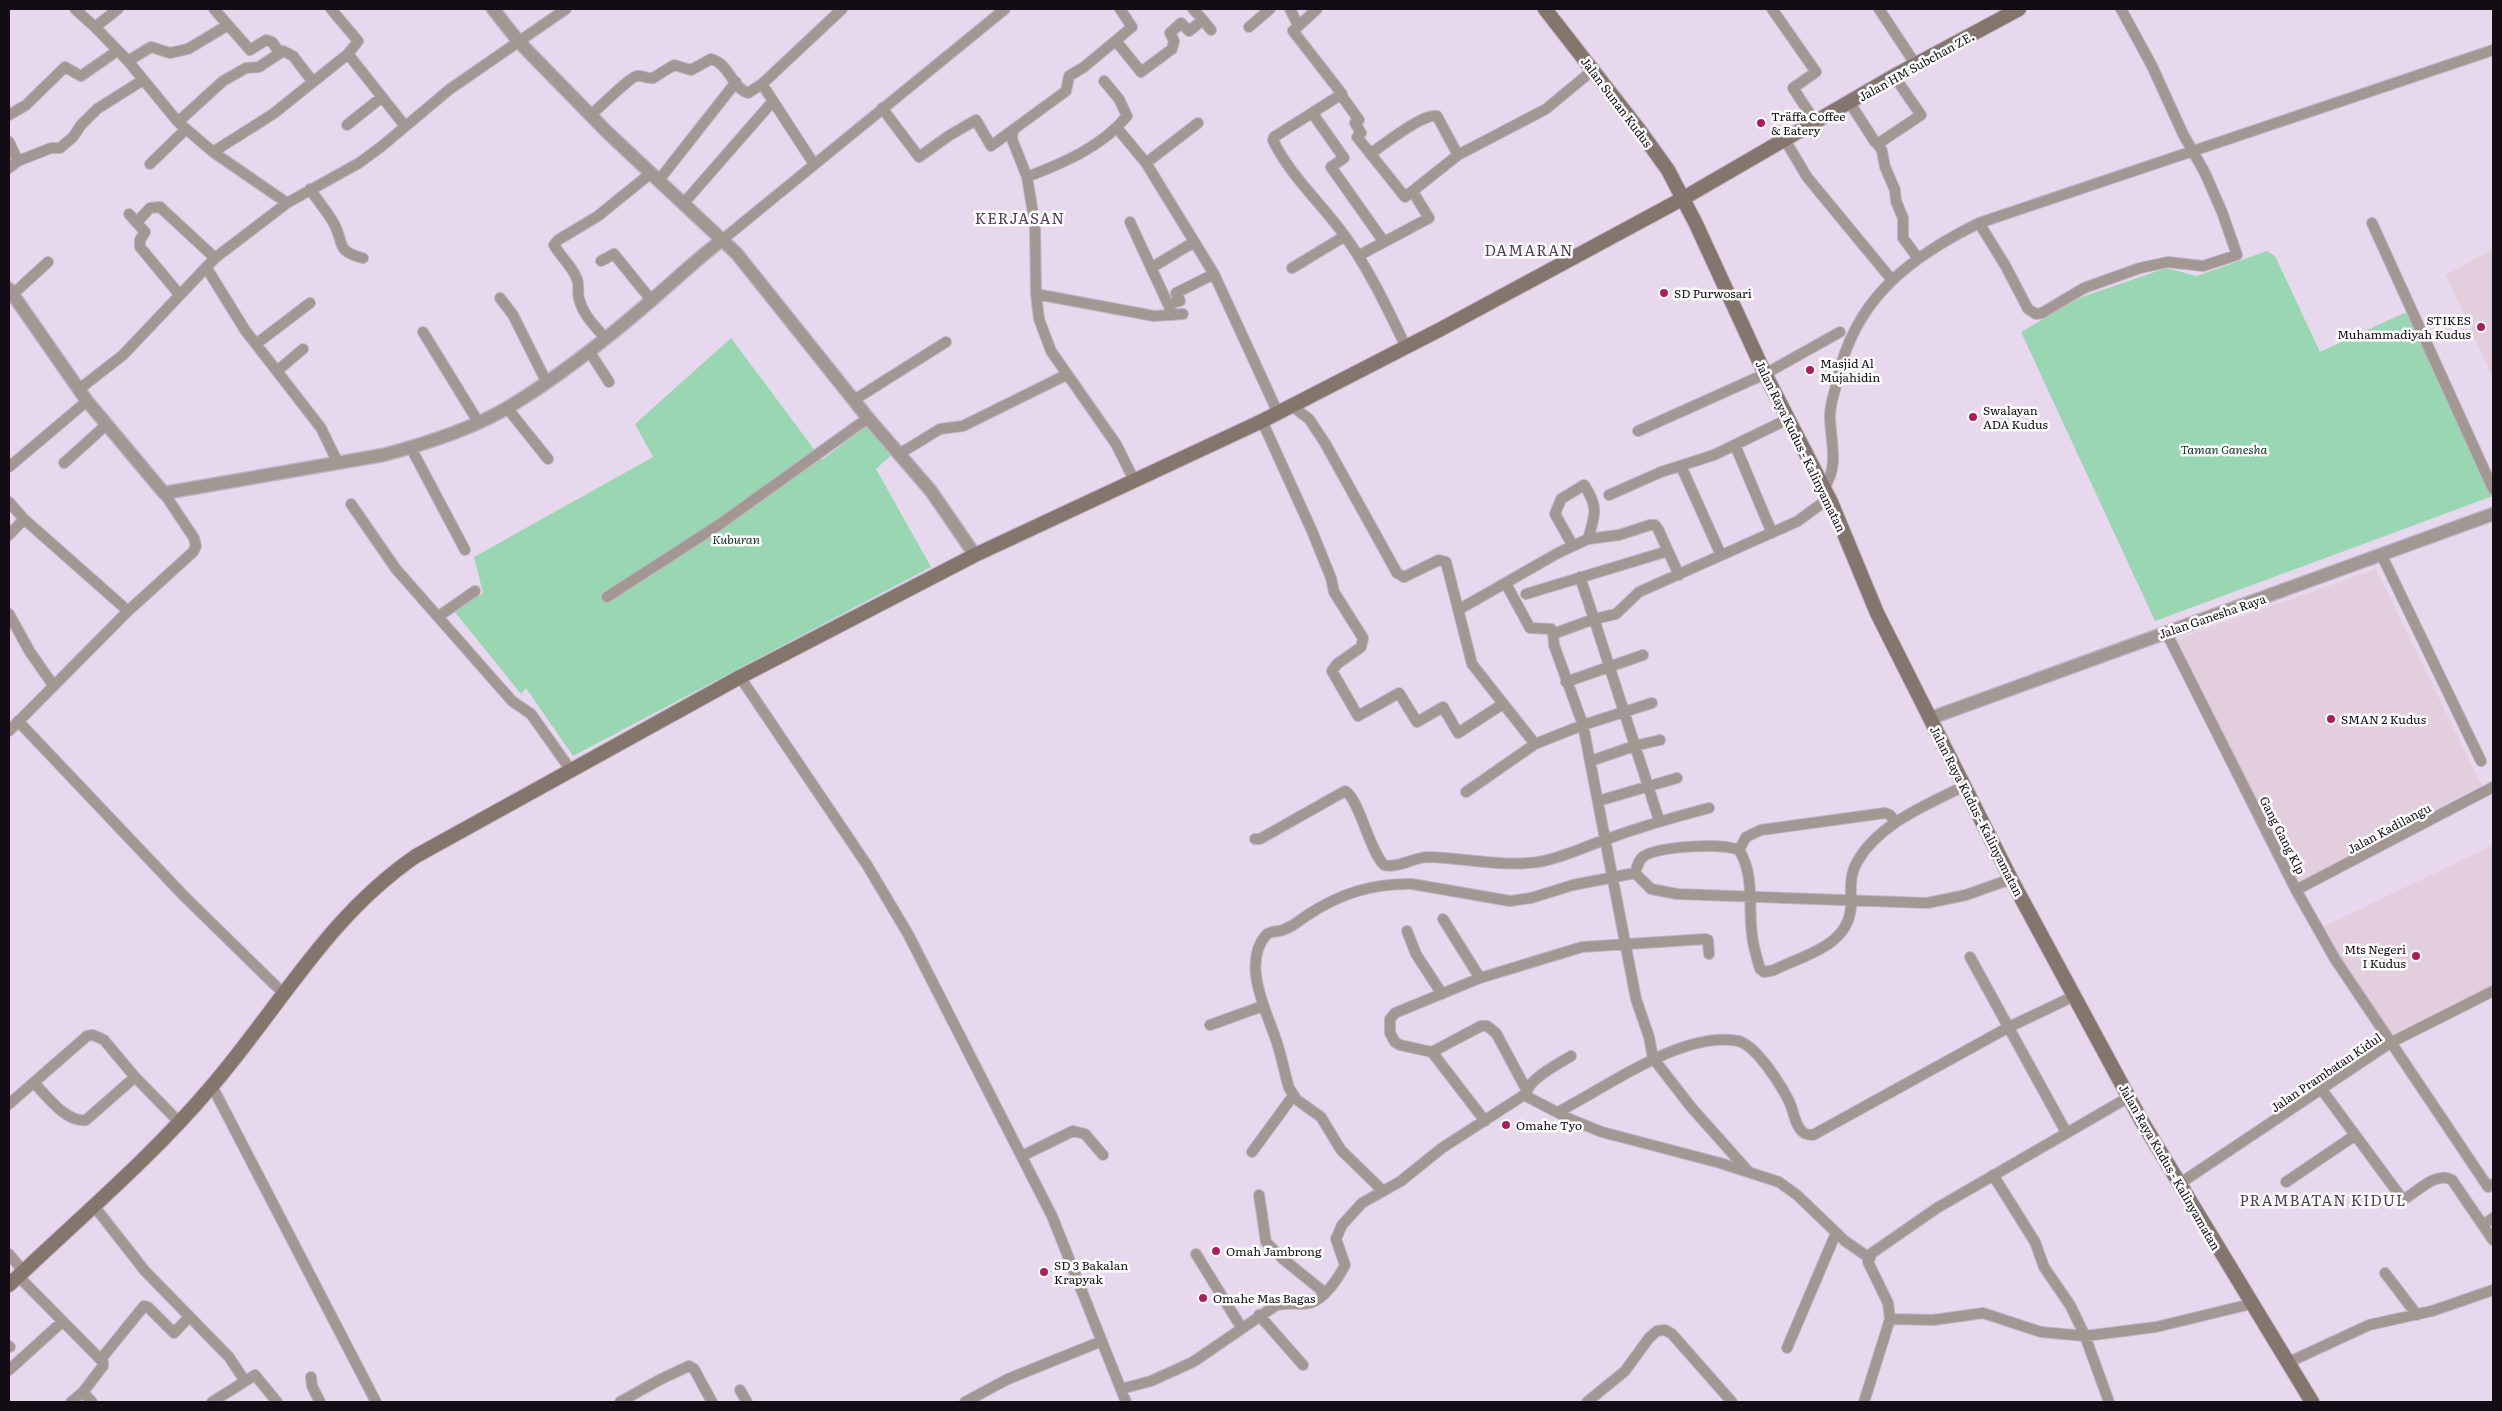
<svg xmlns="http://www.w3.org/2000/svg" width="2502" height="1411" font-family="Literata,serif">
	<style>
		.education { fill: #e2cedc }
		.green { fill: #98d7b2 }
		.lines { fill: none; stroke-linecap: round; stroke-linejoin: round }
		.minor-casing { stroke: #c1b3c6; stroke-width: 12 }
		.tertiary-casing { stroke: #c1b3c6; stroke-width: 15 }
		.secondary-casing { stroke: #c1b3c6; stroke-width: 16 }
		.minor { stroke: #a29792; stroke-width: 10 }
		.tertiary { stroke: #a29792; stroke-width: 12 }
		.secondary { stroke: #84756d; stroke-width: 14 }
		.poi-dot { fill: #ac1e59; stroke: #fff; stroke-width: 2 }
		.labels { text-anchor: middle; dominant-baseline: central; stroke-width: 5; stroke-linejoin: round; paint-order: stroke }
		.street-label { font-size: 12px; fill: #120d14; stroke: #fff }
		.poi-label { font-size: 12px; fill: #120d14; stroke: #fff; text-anchor: start }
		.park-label { font-size: 12px; font-style: italic; fill: #113422; stroke: #fff }
		.quarter-label { font-size: 15px; letter-spacing: 1px; fill: #4f4152; stroke: #fff }
	</style>
	<rect width="100%" height="100%" fill="#e8d8ed"/>
	<path class="education" d="M2493,249V378L2446,275Z
		M2376,569L2482,786L2298,888L2174,640Z
		M2493,845V985L2387,1037L2321,928Z"/>
	<path class="green" d="M2267,251L2275,256L2320,352L2404,313L2409,315L2493,496L2155,621L2021,332L2079,298L2166,268L2197,276Z
		M731,338L822,460L871,422L896,451L876,469L931,567L573,756L526,688L521,694L454,611L483,593L474,557L653,457L635,424Z"/>
	<g class="lines">
		<g class="minor-casing">
			<path id="minor" d="M75,9L95,27
				M118,9L95,27L128,61L178,122L213,152L287,203
				M214,9L228,25
				M331,9L358,41L348,54L382,97
				M1290,9L1298,25
				M1317,9L1293,31L1342,94L1274,137L1273,140C1289,175 1325,207 1347,239C1371,273 1388,310 1406,347
				M1772,9L1816,72L1793,88L1816,123
				M1879,9L1916,65
				M1203,20L1211,30
				M1249,27L1270,9
				M1116,41L1141,72L1172,49L1174,41L1170,33L1181,23L1189,31L1203,20L1193,9
				M128,61L151,47L170,53L188,49L228,25L250,50L266,40L272,42L280,53
				M1341,95L1359,120L1355,123L1361,133L1357,137L1405,197L1458,155L1546,109L1593,70
				M773,101L814,164
				M1850,103L1875,142L1879,143L1921,115L1894,76
				M882,108L919,157L950,135L976,120L991,146L1066,91L1069,76L1084,67L1132,27L1120,9
				M592,114C600,107 630,77 637,76C642,75 648,79 653,78L674,65L691,70L711,59C729,63 732,88 748,93L762,84L842,9
				M1313,114L1344,158L1331,167L1384,242
				M9,115L26,105L65,67L81,76L117,51
				M178,122L223,81L246,68L259,67L283,51L293,56L313,82
				M347,125L382,97L405,126
				M1117,128L1146,163L1214,274L1278,413
				M1013,130L1012,139L1027,177L1035,225L1036,294L1039,319L1051,351L1116,444L1134,480
				M1785,140L1807,177L1892,280
				M9,142L18,161L9,168
				M1877,143L1882,151L1885,167L1895,190L1896,201L1903,218V238L1917,257
				M213,152L273,114L348,54
				M1370,154C1383,145 1423,113 1437,116L1458,155
				M18,161L51,148H60L73,137L81,125L97,109L143,80
				M1146,163L1198,123
				M150,164L186,129
				M1027,177C1063,163 1102,147 1127,116L1119,99L1104,81
				M659,180L736,82
				M310,189C317,200 326,210 333,222C345,242 334,251 363,258
				M683,204L773,101L762,84
				M129,214L145,232L140,240V247L179,294
				M137,222L150,208L160,207L215,258
				M1130,222L1173,315
				M1979,223L2005,265L2028,309L2036,314L2042,313L2084,288L2140,268L2168,262L2203,266L2237,255L2222,212L2205,173L2183,134L2152,66L2121,9
				M2372,223L2493,489
				M722,240L1005,9
				M1358,256L1429,218L1413,192
				M601,261L614,254L652,301
				M206,267L245,330L321,428L337,461
				M1151,268L1194,242
				M1292,268L1345,236
				M13,294L48,262
				M1036,294L1154,316L1183,314
				M500,298L513,315L546,381
				M1169,304L1180,301L1176,293L1214,274
				M423,332L479,423
				M605,338C595,326 583,315 579,299C577,291 580,284 576,277C571,265 560,256 554,245L558,240L598,216L651,173
				M256,344L310,303
				M589,351L609,382
				M277,371L303,349
				M78,390L123,355L215,258L287,203L359,163L382,146L450,89L566,9
				M854,400L946,342
				M1292,406L1309,419L1325,443L1397,573L1404,577L1439,560L1446,562L1472,664L1535,744L1583,725L1652,703
				M507,408L548,459
				M1262,421L1312,531L1331,578L1334,592L1363,638L1361,647L1337,664L1332,671L1358,716L1399,693L1417,722L1443,707L1458,733L1503,704
				M1638,431L1765,374L1840,332
				M1735,445L1772,533
				M411,448L465,550
				M899,454L940,429L963,426L1066,375
				M64,463L105,426
				M1681,466L1721,555
				M9,467L87,401
				M1824,488C1840,465 1830,441 1830,415C1830,404 1835,392 1837,381C1854,300 1908,258 1979,223L2493,50
				M1609,495L1661,472L1714,455L1788,419
				M9,502L24,519L128,611
				M351,504L396,569L512,701L531,714L570,769
				M9,535L24,519
				M1573,546L1555,514L1561,499L1584,485C1599,507 1595,515 1588,539
				M2382,556L2481,761
				M1580,577L1594,619L1553,634L1554,645L1583,725L1636,999L1649,1037L1653,1058L1691,1107L1748,1171
				M1506,584L1530,628L1551,629L1553,634
				M1526,594L1668,551
				M607,597L720,524L868,418
				M1458,610L1558,553L1588,539L1619,535L1650,525H1655L1658,529L1679,575
				M9,614L30,652L53,685
				M439,616L475,591
				M2166,632L2296,890L2335,959L2488,1187L2493,1184
				M740,677L867,865L908,934L1052,1216L1126,1402
				M1566,682L1643,655
				M18,721L184,896L283,993
				M9,731L128,611L193,552L196,546L194,538L164,493
				M1591,761L1634,746L1660,740
				M1466,792L1535,744
				M1598,801L1677,778
				M1659,820L1594,619L1616,614L1639,592L1798,521L1829,498
				M1255,839H1260L1345,791C1359,798 1369,850 1384,865C1397,869 1414,857 1428,857C1465,858 1501,867 1538,862C1562,858 1584,847 1607,839C1640,827 1674,817 1709,808
				M1739,850L1746,837L1761,830L1885,813L1890,815L1895,822
				M1635,873C1637,867 1639,859 1644,856C1661,846 1721,843 1739,850C1755,875 1748,907 1752,935C1753,946 1757,958 1760,969L1764,972L1774,970C1804,955 1849,946 1851,906C1851,891 1849,876 1857,862C1879,823 1927,805 1964,786
				M2296,890L2493,787
				M1443,919L1480,978
				M1407,931L1416,954L1442,994
				M1970,957L2066,1132
				M1210,1025L1263,1006
				M1432,1052L1485,1121
				M34,1083C47,1096 66,1123 86,1120L135,1077
				M212,1086L376,1402
				M2322,1090L2401,1197L2406,1198C2419,1190 2437,1171 2452,1180L2493,1240
				M1527,1091L1496,1033L1487,1026H1481L1432,1052L1400,1045L1395,1042L1390,1033V1019L1395,1013L1480,978L1582,947L1706,939L1708,940L1709,954
				M1526,1095C1527,1079 1559,1064 1571,1056
				M9,1104L87,1036L93,1035L104,1040L135,1077L179,1122
				M1558,1112C1607,1087 1683,1030 1738,1041C1756,1045 1781,1085 1789,1101C1793,1109 1794,1121 1800,1129C1803,1134 1808,1135 1813,1135L2009,1027L2074,996
				M1252,1152L1293,1096
				M1022,1156L1073,1131L1085,1134L1103,1155
				M1993,1175L2035,1242L2044,1267L2070,1305L2085,1336L2109,1402
				M2286,1182L2354,1136
				M2179,1184L2390,1043L2493,991
				M1383,1191L1341,1150L1321,1117L1297,1100L1289,1088C1284,1071 1281,1053 1275,1037C1265,1008 1242,963 1266,935C1270,931 1274,932 1279,931C1289,929 1298,922 1306,916C1339,894 1372,883 1412,884L1510,901L1531,898L1573,885L1635,873L1651,889L1677,894L1927,903L1966,895L2011,879
				M1259,1195L1266,1242L1283,1259L1325,1293
				M94,1206L145,1271L229,1357L245,1381
				M2483,1225L2493,1218
				M9,1254L23,1271
				M1196,1254L1241,1327
				M2385,1273L2417,1315
				M18,1276L103,1362V1366L83,1392L92,1402
				M1259,1315L1303,1365
				M1890,1319L1933,1320L1983,1313L2041,1332L2085,1336L2156,1327L2251,1304
				M9,1346L10,1347
				M1787,1348L1836,1233
				M101,1359L144,1306L148,1307L174,1333L189,1317
				M2287,1363L2369,1325L2432,1311L2493,1290
				M9,1370L62,1322
				M311,1377L312,1386L320,1402
				M1121,1389L1151,1381L1193,1362L1275,1306C1287,1301 1299,1306 1310,1303C1325,1299 1339,1277 1345,1265L1336,1239L1342,1225L1362,1203L1401,1181L1442,1148L1524,1095L1572,1120L1602,1132L1720,1163L1779,1182L1797,1195L1845,1241L1868,1257
				M740,1390L747,1402
				M71,1402L83,1392
				M212,1402L255,1375L277,1402
				M620,1402L661,1379L689,1366L694,1369L712,1402
				M965,1402L1008,1379L1102,1341
				M1587,1402L1625,1371L1649,1338L1657,1331L1665,1330L1672,1334L1732,1402
				M1864,1402L1890,1319L1888,1303L1868,1262L1872,1253L1937,1208L2129,1097"/>
		</g>
		<g class="tertiary-casing">
			<path id="tertiary" d="M493,9L519,42L607,132L737,254L868,418L931,491L975,555
				M9,289L87,401L164,493L383,455C425,444 470,430 507,408C559,377 608,338 653,299C676,279 698,258 722,240
				M1931,718L2493,514"/>
		</g>
		<g class="secondary-casing">
			<path id="secondary" d="M1545,9L1640,131L1668,170L1696,224L1765,374L1831,502L1877,613L2011,879L2141,1120L2312,1402
				M9,1285C77,1220 150,1159 211,1087C280,1007 327,917 416,856L740,677L975,555L1262,421L1441,329L1682,199L1894,76L2019,9"/>
		</g>
		<use href="#minor" class="minor"/>
		<use href="#tertiary" class="tertiary"/>
		<use href="#secondary" class="secondary"/>
	</g>
	<g class="poi-dot">
		<circle cx="1761" cy="123" r="5"/>
		<circle cx="1664" cy="293" r="5"/>
		<circle cx="2481" cy="327" r="5"/>
		<circle cx="1810" cy="370" r="5"/>
		<circle cx="1973" cy="417" r="5"/>
		<circle cx="2331" cy="719" r="5"/>
		<circle cx="2416" cy="956" r="5"/>
		<circle cx="1506" cy="1125" r="5"/>
		<circle cx="1216" cy="1251" r="5"/>
		<circle cx="1044" cy="1272" r="5"/>
		<circle cx="1203" cy="1298" r="5"/>
	</g>
	<g class="labels">
		<g class="street-label">
			<text transform="translate(1916 66) rotate(-29)">Jalan HM Subchan ZE.</text>
			<text transform="translate(1617 102) rotate(53)">Jalan Sunan Kudus</text>
			<text transform="translate(1801 446) rotate(64)">Jalan Raya Kudus - Kalinyamatan</text>
			<text transform="translate(2212 616) rotate(-19)">Jalan Ganesha Raya</text>
			<text transform="translate(1977 811) rotate(63)">Jalan Raya Kudus - Kalinyamatan</text>
			<text transform="translate(2389 828) rotate(-28)">Jalan Kadilangu</text>
			<text transform="translate(2283 835) rotate(63)">Gang Gang Klp</text>
			<text transform="translate(2326 1072) rotate(-34)">Jalan Prambatan Kidul</text>
			<text transform="translate(2170 1167) rotate(60)">Jalan Raya Kudus - Kalinyamatan</text>
		</g>
		<g class="poi-label">
			<text x="1771" y="116">Träffa Coffee<tspan x="1771" dy="14">&amp; Eatery</tspan></text>
			<text x="1674" y="293">SD Purwosari</text>
			<text x="2471" y="320" text-anchor="end">STIKES<tspan x="2471" dy="14">Muhammadiyah Kudus</tspan></text>
			<text x="1820" y="363">Masjid Al<tspan x="1820" dy="14">Mujahidin</tspan></text>
			<text x="1983" y="410">Swalayan<tspan x="1983" dy="14">ADA Kudus</tspan></text>
			<text x="2341" y="719">SMAN 2 Kudus</text>
			<text x="2406" y="949" text-anchor="end">Mts Negeri<tspan x="2406" dy="14">I Kudus</tspan></text>
			<text x="1516" y="1125">Omahe Tyo</text>
			<text x="1226" y="1251">Omah Jambrong</text>
			<text x="1054" y="1265">SD 3 Bakalan<tspan x="1054" dy="14">Krapyak</tspan></text>
			<text x="1213" y="1298">Omahe Mas Bagas</text>
		</g>
		<g class="park-label">
			<text x="2224" y="449">Taman Ganesha</text>
			<text x="736" y="539">Kuburan</text>
		</g>
		<g class="quarter-label">
			<text x="1020" y="217">KERJASAN</text>
			<text x="1529" y="249">DAMARAN</text>
			<text x="2323" y="1199">PRAMBATAN KIDUL</text>
		</g>
	</g>
	<rect width="2502" height="1411" fill="none" stroke="#120d14" stroke-width="20"/>
</svg>
